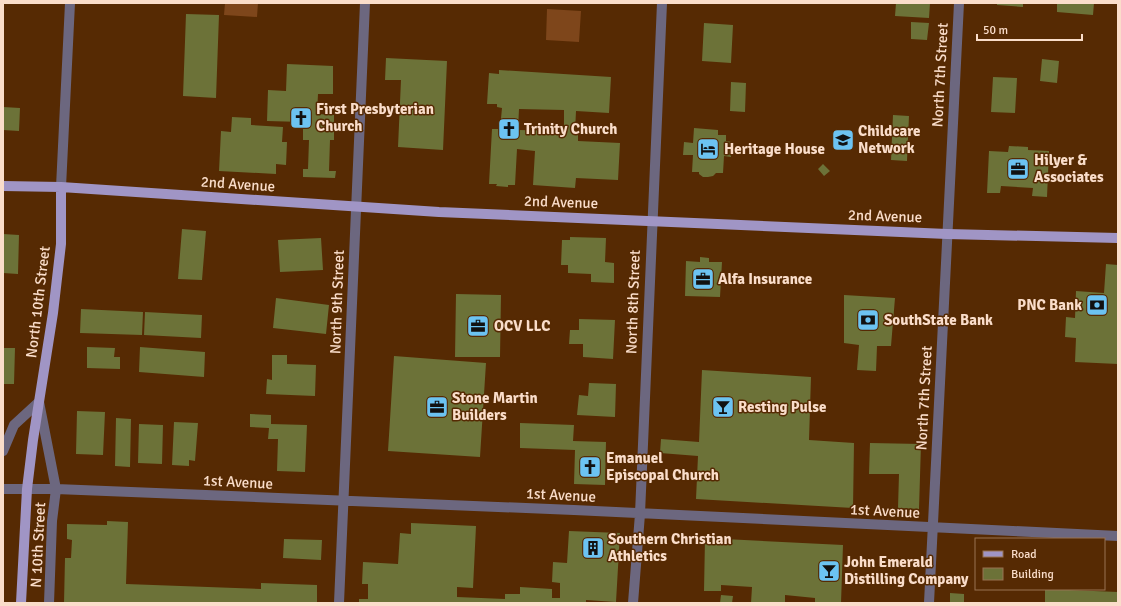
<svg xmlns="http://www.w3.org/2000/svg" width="1121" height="606" font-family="Signika,sans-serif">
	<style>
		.green { fill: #7e461b }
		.building { fill: #6c7238; fill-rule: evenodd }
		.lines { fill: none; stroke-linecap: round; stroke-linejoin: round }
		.minor { stroke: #6c677f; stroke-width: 10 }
		.major { stroke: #a095c5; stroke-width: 10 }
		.labels { text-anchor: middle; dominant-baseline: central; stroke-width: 3; stroke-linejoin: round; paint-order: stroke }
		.street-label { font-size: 15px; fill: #faddca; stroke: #562a03 }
		.poi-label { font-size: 15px; font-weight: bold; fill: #faddca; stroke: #562a03; text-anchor: start }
	</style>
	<rect width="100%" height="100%" fill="#562a03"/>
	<path class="green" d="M225,3H258L257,17L224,15Z
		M547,9L581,11L579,42L546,40Z"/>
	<path class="building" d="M896,3H930L929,18L895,16Z
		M997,3H1023V7L997,5Z
		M1057,3H1094L1093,15L1057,12Z
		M186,14L219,15L216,98L183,96Z
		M911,22L929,23L927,40L911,39Z
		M704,23L733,25L731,63L702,61Z
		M386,58L447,61L443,150L398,147L401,80H385Z
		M1042,59L1059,61L1057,83L1040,81Z
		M287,64L333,66V94H318L317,114L334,115V140H330L329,171H336L335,178L303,177V169H308L309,140H303V122L267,121L268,90L286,91Z
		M499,70L611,77L609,113L576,111L575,132H578V141L620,143L618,180L576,178L575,188L533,185L535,151L517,149L515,185H508V187L496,186L497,184H489L492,129H500L502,108L497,107V104H487L489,73L499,74ZM519,109L564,110V131L518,130Z
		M993,77L1017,78L1015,113L991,112Z
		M731,82L746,83L745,112L730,111Z
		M3,107L20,108L19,131L3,130Z
		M893,115L909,116L907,161L891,160Z
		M232,117L251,118V125L283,127L282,142H287L286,165L276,164V174L219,171L221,131L231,132Z
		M694,128L718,130V135H726V141L732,142L731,157L724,156L723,173H716L713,176L708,177H703L699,174V172H692L693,155H683L684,142L693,143Z
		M1009,146L1028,147V150L1049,151L1047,197L1032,196L1033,188L1001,186L1000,193H987L989,151L1008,152Z
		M823,164L830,171L824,176L818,169Z
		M182,229L206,231L202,280L178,279Z
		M3,234L19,235L18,274L3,273Z
		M570,237L606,238L605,262L614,263V283L591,282V274L568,273V265H561L562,240H570Z
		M321,238L323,270L280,272L278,240Z
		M700,257L709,258V262H722L720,297L685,296L686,261L700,262Z
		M1106,264L1118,265V364L1075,362L1076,338L1065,337L1066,317L1075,318L1076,291L1104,293Z
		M456,294L501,295L500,357H455Z
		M844,295L895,298L891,346H877L876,371L857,370L859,345L844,343Z
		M276,298L329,305L326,334L273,328Z
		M81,309L143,312L142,335L80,333Z
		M145,312L202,315L201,338L144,335Z
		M579,319L615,320L613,359L583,357V344H569L570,330H579Z
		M87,347L115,348L114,357H120V369L87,368Z
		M140,347L205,352L204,377L139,372Z
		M3,348H15L14,384H3Z
		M272,355H287V364L316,365L315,396L266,394L267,379L272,380Z
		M394,356L486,363L480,457L388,451Z
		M702,370L811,377L809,440L854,443L853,508L696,499L698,456L660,453L661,439L699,442Z
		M589,383L616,384L615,417L577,415L579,395L588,396Z
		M77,411L105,412L103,455L76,454Z
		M250,414L271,415V424L307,425L305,472L277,471L278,439H268L269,428L250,427Z
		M116,418L131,419L130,467L115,466Z
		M174,422L198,423L195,461L189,460V466L172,465Z
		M520,423L574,425L573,441L606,442L605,485L574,484L575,450L520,448Z
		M139,424L163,425L162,464L138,463Z
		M870,443L921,444L919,509L898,508L899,474H869Z
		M107,521L128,522L126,584L261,589V583L317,585V603H64L65,558H71L72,540L67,539V524L107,525Z
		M411,523L476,526L473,588L457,587V597L505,599V594H520V587L552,589V598H560V583L552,582L553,562L567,563L569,531L620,533L616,602L586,600V603H359V599H368V584H362L363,562L398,564L400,533L411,534Z
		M705,538L843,545L841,603H815V598L785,595V603H751L752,587L721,585V591H704Z
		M284,539L322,540L321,560L283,558Z
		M1045,589L1118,592V603H1045Z
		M950,593L964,594V603H950Z
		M721,595L733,596L732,603H720Z"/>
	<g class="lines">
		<path class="minor" d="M61,187L70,3
			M3,451L14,425L39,402L56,489L52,521L49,603
			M3,489H56L574,510L1118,536
			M339,603L365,3
			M633,603L640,514L662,3
			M929,603L959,3"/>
		<path class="major" d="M3,186L61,187L439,212L947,234L1118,238
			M21,603L27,489L33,440L53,313L61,244V187"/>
	</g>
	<defs>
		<g id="church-square" transform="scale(1.15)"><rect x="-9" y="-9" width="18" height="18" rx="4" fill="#6cc3f2" stroke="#562a03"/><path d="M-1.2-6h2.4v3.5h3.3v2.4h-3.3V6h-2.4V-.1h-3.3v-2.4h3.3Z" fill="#111"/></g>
		<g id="school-square" transform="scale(1.15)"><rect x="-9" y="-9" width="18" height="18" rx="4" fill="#6cc3f2" stroke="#562a03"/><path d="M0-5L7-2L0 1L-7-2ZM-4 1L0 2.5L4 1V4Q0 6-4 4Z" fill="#111"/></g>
		<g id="hotel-square" transform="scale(1.15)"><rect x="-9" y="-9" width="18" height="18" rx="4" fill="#6cc3f2" stroke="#562a03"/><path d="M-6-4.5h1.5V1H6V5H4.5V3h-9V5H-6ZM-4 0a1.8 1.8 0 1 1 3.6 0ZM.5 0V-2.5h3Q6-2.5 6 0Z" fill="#111"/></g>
		<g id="office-square" transform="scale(1.15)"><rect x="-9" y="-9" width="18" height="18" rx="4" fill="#6cc3f2" stroke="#562a03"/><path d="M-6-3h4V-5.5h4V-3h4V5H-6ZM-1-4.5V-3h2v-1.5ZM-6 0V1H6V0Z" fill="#111"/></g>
		<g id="bank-square" transform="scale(1.15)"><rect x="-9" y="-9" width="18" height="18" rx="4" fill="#6cc3f2" stroke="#562a03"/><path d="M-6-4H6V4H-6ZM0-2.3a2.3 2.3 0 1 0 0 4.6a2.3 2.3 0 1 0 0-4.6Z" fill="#111"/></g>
		<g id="bar-square" transform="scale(1.15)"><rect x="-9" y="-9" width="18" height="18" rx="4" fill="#6cc3f2" stroke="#562a03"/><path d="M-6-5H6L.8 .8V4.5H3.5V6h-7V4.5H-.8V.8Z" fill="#111"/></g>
		<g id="building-square" transform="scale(1.15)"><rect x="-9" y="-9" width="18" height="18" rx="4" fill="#6cc3f2" stroke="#562a03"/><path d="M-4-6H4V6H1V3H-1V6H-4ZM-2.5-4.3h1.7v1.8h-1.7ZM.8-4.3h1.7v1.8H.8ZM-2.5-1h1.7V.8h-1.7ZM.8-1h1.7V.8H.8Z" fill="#111"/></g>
	</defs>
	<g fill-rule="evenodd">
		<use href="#church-square" x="301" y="118"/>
		<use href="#church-square" x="509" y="129"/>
		<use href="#school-square" x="843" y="140"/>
		<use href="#hotel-square" x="708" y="149"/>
		<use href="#office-square" x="1018" y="169"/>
		<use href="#office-square" x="703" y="279"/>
		<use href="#bank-square" x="1097" y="305"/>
		<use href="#bank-square" x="868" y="320"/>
		<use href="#office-square" x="478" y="326"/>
		<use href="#office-square" x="437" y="407"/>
		<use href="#bar-square" x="723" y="407"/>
		<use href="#church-square" x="590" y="467"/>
		<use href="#building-square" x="593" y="548"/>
		<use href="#bar-square" x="829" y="571"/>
	</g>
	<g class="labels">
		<g class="street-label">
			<text transform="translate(940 75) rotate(-87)">North 7th Street</text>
			<text transform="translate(238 184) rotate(4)">2nd Avenue</text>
			<text transform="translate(561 202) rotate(2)">2nd Avenue</text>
			<text transform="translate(885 216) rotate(2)">2nd Avenue</text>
			<text transform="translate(38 302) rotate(-83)">North 10th Street</text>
			<text transform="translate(337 302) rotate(-88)">North 9th Street</text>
			<text transform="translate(633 302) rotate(-88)">North 8th Street</text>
			<text transform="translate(924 398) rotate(-87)">North 7th Street</text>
			<text transform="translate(238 482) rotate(3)">1st Avenue</text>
			<text transform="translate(561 495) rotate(3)">1st Avenue</text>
			<text transform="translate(885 511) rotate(3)">1st Avenue</text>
			<text transform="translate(38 545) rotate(-87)">N 10th Street</text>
		</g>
		<g class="poi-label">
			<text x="316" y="109">First Presbyterian<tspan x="316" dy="17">Church</tspan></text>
			<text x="524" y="129">Trinity Church</text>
			<text x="858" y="131">Childcare<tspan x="858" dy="17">Network</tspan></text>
			<text x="724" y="149">Heritage House</text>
			<text x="1034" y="160">Hilyer &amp;<tspan x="1034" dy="17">Associates</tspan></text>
			<text x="718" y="279">Alfa Insurance</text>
			<text x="1082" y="305" text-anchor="end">PNC Bank</text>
			<text x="884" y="320">SouthState Bank</text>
			<text x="494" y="326">OCV LLC</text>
			<text x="452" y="398">Stone Martin<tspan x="452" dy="17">Builders</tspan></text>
			<text x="738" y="407">Resting Pulse</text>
			<text x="606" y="458">Emanuel<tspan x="606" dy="17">Episcopal Church</tspan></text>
			<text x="608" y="539">Southern Christian<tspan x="608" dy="17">Athletics</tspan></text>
			<text x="844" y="562">John Emerald<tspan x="844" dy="17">Distilling Company</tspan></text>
		</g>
	</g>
	<rect width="1121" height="606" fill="none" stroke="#faddca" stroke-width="8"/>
	<rect x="975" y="538" width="130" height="52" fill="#562a03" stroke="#987253"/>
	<rect x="983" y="551" width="20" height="6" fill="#a095c5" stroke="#987253"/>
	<text x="1011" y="558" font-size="12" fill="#faddca">Road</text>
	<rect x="983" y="568" width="20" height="12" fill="#6c7238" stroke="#987253"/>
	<text x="1011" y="578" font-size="12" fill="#faddca">Building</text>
	<path d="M977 34v6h105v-6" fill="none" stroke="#faddca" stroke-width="2"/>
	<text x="983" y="34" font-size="12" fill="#faddca" stroke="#562a03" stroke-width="3" paint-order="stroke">50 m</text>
</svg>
